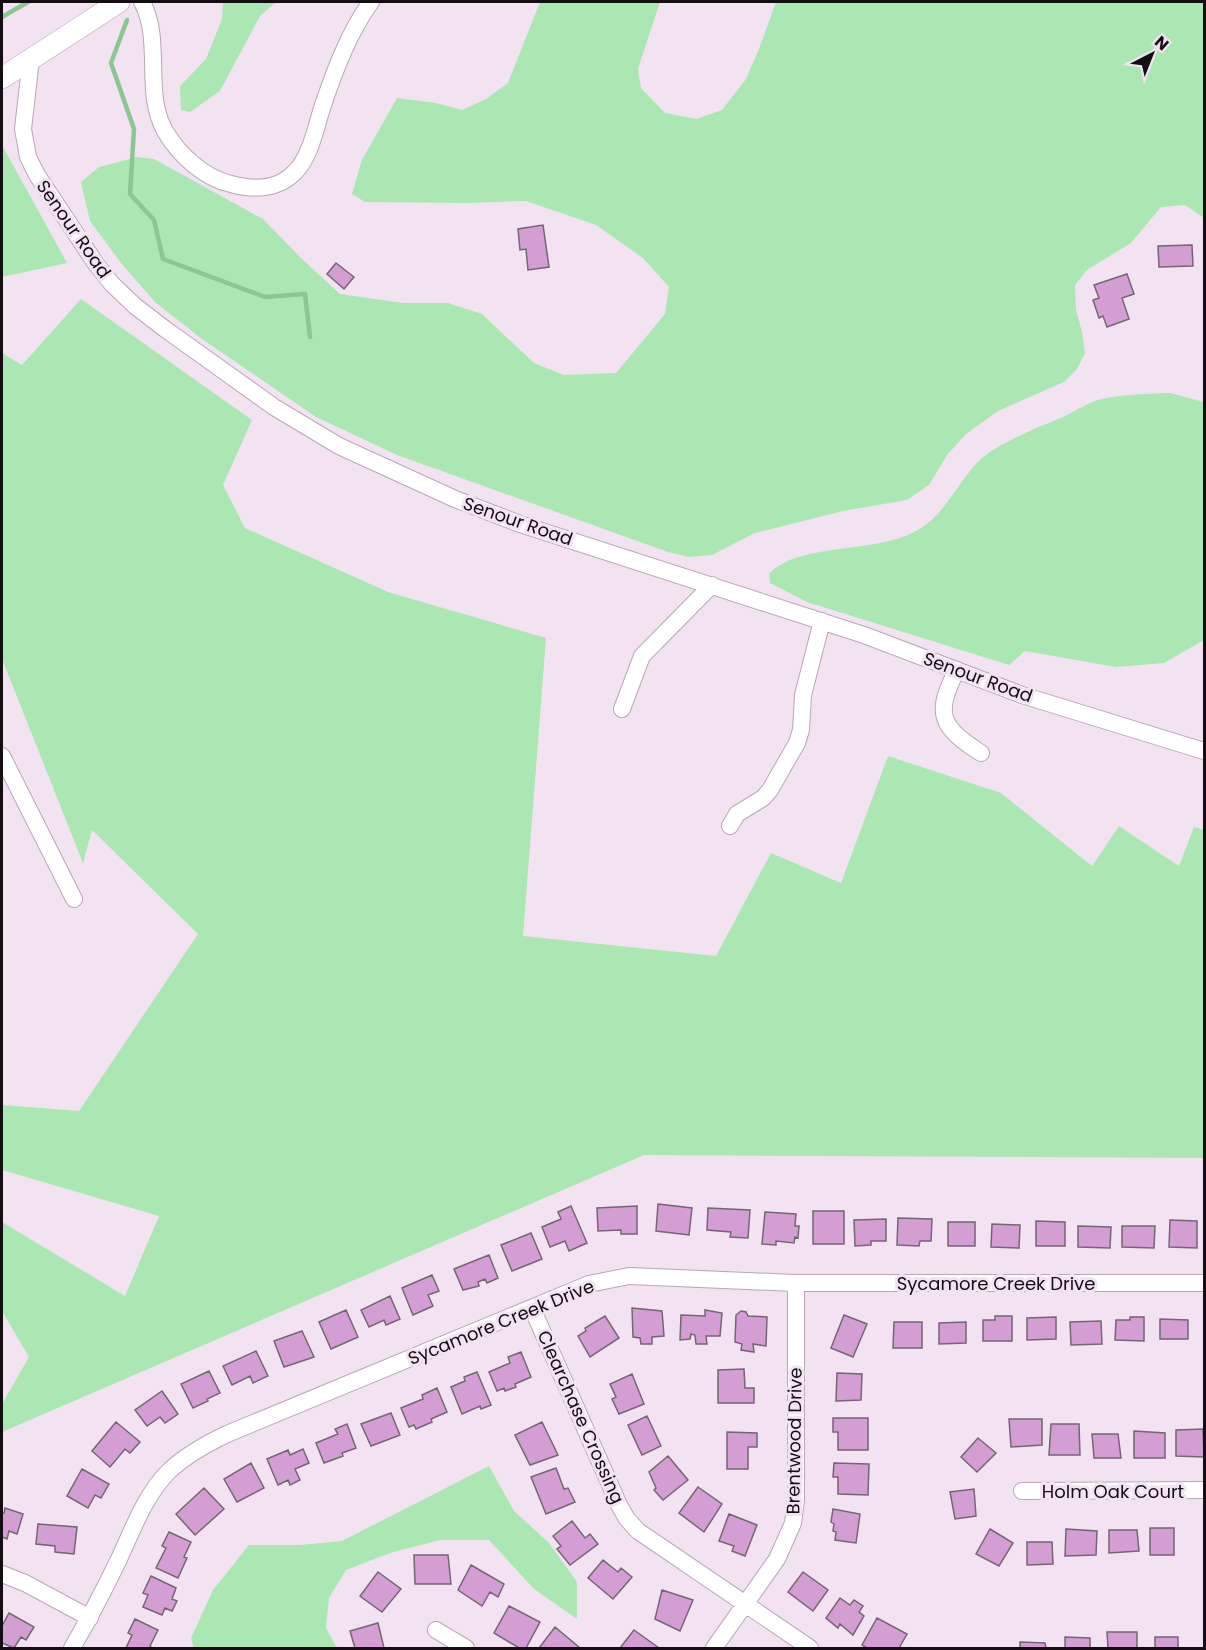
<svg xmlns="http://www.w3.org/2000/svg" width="1206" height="1650" font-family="Poppins,sans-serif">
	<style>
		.green { fill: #aae7b3 }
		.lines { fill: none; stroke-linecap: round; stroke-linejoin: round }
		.stream { stroke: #8ac793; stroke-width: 4.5 }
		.building { fill: #d49ed4; stroke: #746673; stroke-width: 1.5 }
		.minor-casing { stroke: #b7a8b7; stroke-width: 18 }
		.major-casing { stroke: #b7a8b7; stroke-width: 22 }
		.minor { stroke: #fff; stroke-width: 16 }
		.major { stroke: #fff; stroke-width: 21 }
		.labels { text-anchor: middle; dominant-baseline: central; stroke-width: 6; stroke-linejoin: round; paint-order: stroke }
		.street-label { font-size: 18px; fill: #140e14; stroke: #f3e3f2 }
	</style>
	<rect width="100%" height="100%" fill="#f3e3f2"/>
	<path class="green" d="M223,2H276L260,16L220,91L190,112L181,110L180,86L206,59L222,19Z
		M540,2H660L638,69L641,88L665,113L696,119L722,110L746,79L759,49L776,2H1204V218L1185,205L1161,207L1131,243L1087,270L1075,285L1076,310L1082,332L1085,353L1077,369L1064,382L998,411L966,434L947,455L929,485L907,500L843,511L755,533L712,555L689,557L668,552L397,455L316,417L202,339L155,302L121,263L90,221L81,182L99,167L137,157L154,159L263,219L301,258L340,294L403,303H448L482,314L534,363L564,375L616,373L665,314L669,287L643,258L596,225L526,201L467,203L365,202L352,194L362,160L397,98L436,103L462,110L486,99L508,83Z
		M2,145L67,263L2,277Z
		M81,299L252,420L223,485L245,528L388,592L546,638L523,936L716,956L771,853L841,883L888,756L1001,793L1092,866L1119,826L1179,866L1194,827L1204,830V1158L644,1155L2,1432V1404L29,1357L2,1311V1222L125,1296L159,1216L2,1170V1105L79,1111L198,934L92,830L83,863L2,659V353L22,365Z
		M1170,393L1204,402V640L1164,663L1116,667L1025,651L1009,665L807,602L770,583L769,574C798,542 876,554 916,531C946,515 957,482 980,460C997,443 1042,426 1065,416C1077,410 1089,402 1102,399C1125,394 1147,394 1170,393Z
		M489,1466L514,1511L549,1543L577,1582V1619L534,1589L489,1540H440L390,1553L346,1570L329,1598L326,1628L337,1648H194L191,1638L213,1590L249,1545H300L342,1541Z"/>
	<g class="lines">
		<path class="stream" d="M2,17L28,2
			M127,20L111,63L134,129L130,194L154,220L163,259L265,297L305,294L310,337"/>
	</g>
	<path class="building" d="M543,225L549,267L528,270L526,249L520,250L518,229Z
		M1192,245L1193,266L1159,267L1158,246Z
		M336,263L354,277L344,289L327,274Z
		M1127,274L1134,294L1122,298L1129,319L1107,327L1103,316L1099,318L1093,300L1099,298L1094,285Z
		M658,1204L692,1208L689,1235L656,1231Z
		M571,1206L587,1243L569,1251L565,1241L550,1247L542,1227L561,1219L558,1212Z
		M637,1206V1234H621V1230L598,1231L597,1208Z
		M708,1208L750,1210L748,1238L730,1237L731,1232L707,1230Z
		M813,1211H844V1244H813Z
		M765,1212L796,1214L795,1226H799L798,1238L795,1237L794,1243L776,1241V1245L762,1244Z
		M898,1218L932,1219L931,1241H920L919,1246L897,1245Z
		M886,1219V1241H871V1245L855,1246L854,1220Z
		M1170,1220L1197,1221V1248L1169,1247Z
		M1036,1221L1065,1222V1246H1036Z
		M948,1222H975V1246H948Z
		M992,1224L1020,1225L1019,1248L991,1247Z
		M1078,1226L1111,1227L1110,1248L1078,1247Z
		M1122,1226H1155L1154,1248L1122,1247Z
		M531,1233L542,1259L512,1271L501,1245Z
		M489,1255L498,1278L487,1283L485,1279L478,1282L479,1286L463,1290L454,1269Z
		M432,1275L439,1291L428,1295L433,1306L413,1315L402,1288Z
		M390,1296L400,1319L386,1325L384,1320L369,1327L361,1310Z
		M632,1308L662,1311L664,1336L652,1337V1344H641L640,1338L633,1337Z
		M346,1310L358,1337L331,1349L319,1322Z
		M705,1310L722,1313L720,1336H706L707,1344H696L695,1335L691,1334L690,1339L680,1340L681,1315L705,1316Z
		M741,1311L746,1312L748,1316L767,1317L766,1346L753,1344L754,1352L741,1350L742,1344L735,1342L736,1315Z
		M844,1315L867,1324L853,1357L831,1348Z
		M605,1316L619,1338L590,1357L578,1336L586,1331L585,1328Z
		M995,1316H1012V1341H983V1320H995Z
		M1056,1317V1339L1027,1340V1318Z
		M1130,1317H1144V1341L1115,1340L1116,1320H1130Z
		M1160,1319L1188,1320V1339H1160Z
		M1101,1321L1102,1344L1071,1345L1070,1322Z
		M894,1322H922V1348H893Z
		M966,1322V1343L939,1344V1323Z
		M302,1331L314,1357L284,1367L274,1341Z
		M256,1351L268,1376L253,1383L250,1376L232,1385L223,1366Z
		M521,1352L531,1377L515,1384L516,1387L505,1391L504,1388L497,1391L489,1372L510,1363L508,1357Z
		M744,1369L745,1388H754V1403H718V1370Z
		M209,1371L220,1393L207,1399L208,1401L193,1408L181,1384Z
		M477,1372L491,1405L481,1409L480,1406L462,1414L451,1387L465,1381L464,1377Z
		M837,1373L862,1374L861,1400L836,1401Z
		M632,1374L644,1404L619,1414L612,1399L616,1397L610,1384Z
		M437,1388L447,1412L431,1419L432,1422L416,1429L414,1425L409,1427L401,1408L423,1399L422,1395Z
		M162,1391L178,1414L165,1423L160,1417L147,1426L135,1410Z
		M391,1413L400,1435L371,1446L361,1424Z
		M647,1416L661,1446L642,1455L628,1425Z
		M833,1418H868V1450H838V1432H833Z
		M1009,1419H1042V1445L1011,1447Z
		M116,1422L140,1442L130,1453L125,1449L110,1467L92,1451Z
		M542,1422L558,1455L530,1465L515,1435Z
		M347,1424L356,1448L342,1453L343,1456L324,1463L316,1443L338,1434L335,1429Z
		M1051,1424H1079L1080,1455H1049Z
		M1203,1429L1204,1457L1176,1456V1430Z
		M1134,1431L1165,1433V1458H1134Z
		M727,1432L757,1433V1447H748V1469H727Z
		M1092,1434H1118L1121,1458H1094Z
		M978,1438L996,1453L977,1472L961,1457Z
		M303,1449L309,1463L295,1469L300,1480L290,1485L288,1480L278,1485L267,1459L288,1450L290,1455Z
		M668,1456L688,1480L663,1500L654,1490L656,1488L649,1472Z
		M251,1463L264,1488L237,1502L224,1479Z
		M834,1463L869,1464L868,1495L838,1494V1477H833Z
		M556,1468L564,1489L568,1488L575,1502L546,1514L531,1477Z
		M82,1469L109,1484L101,1498L95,1495L88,1508L67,1496Z
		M698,1487L722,1504L704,1532L679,1513Z
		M204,1488L224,1509L195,1535L176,1514Z
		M974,1489L976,1516L955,1519L950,1492Z
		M5,1508L23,1514L17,1534L9,1531L7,1539L2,1537V1513H4Z
		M833,1509L860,1514L856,1543L835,1540L836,1532L833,1531L834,1524L831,1522Z
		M729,1514L757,1525L745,1556L732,1551L734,1546L719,1541Z
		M572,1521L585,1538L590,1534L598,1544L570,1565L557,1549L561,1546L553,1536Z
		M38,1524L77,1527L74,1554L55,1552V1546L36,1544Z
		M1150,1528H1174V1555H1150Z
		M990,1529L1013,1543L999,1566L976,1554Z
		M1066,1529L1097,1531L1096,1555L1065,1556Z
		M1109,1530H1137L1139,1551L1109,1553Z
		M169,1532L191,1542L184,1557L187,1558L178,1578L156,1568L166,1548L162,1546Z
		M1027,1542H1052L1053,1564L1027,1565Z
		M414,1555H448L451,1584H415Z
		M603,1560L618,1572L621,1568L632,1577L613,1599L588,1578Z
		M471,1565L504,1584L498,1597L490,1592L482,1606L458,1590Z
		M378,1572L401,1589L382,1612L360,1596Z
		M803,1572L828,1590L813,1611L788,1592Z
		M151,1576L176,1588L172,1599L177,1601L172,1611L165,1608L162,1615L143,1607L148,1595L143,1593Z
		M662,1590L693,1600L680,1631L655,1619Z
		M840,1598L850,1605L854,1600L863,1606L859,1612L864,1616L853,1635L840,1624L838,1628L826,1618Z
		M509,1606L540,1622L526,1648H519L494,1633Z
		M9,1613L34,1627L26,1640L21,1637L14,1648L2,1643V1626Z
		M877,1618L907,1634L899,1648H867L862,1645Z
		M135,1619L158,1630L150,1646L152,1648H126L132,1635L128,1633Z
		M378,1623L384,1648H355L350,1631Z
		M555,1627L580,1648H539Z
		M634,1630L659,1648H620Z
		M1107,1632H1137V1648H1108Z
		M1065,1637L1090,1638V1648H1065Z
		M1155,1637H1178V1648H1155Z
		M1020,1642L1045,1643L1046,1648H1020Z"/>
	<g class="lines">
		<g class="minor-casing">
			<path id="minor" d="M142,2C163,41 143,92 165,131C179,155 204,178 231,184C253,190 278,190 295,172C311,156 316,126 323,105C335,70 349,32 371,2
				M31,59L23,129L28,157L37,175L96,264L112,284L135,306L165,329L274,407L339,446L455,499L520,524L864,635L1022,695L1204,751
				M957,670C934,713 940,727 981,753
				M622,709L642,656L712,585
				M2,756L74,899
				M730,826L737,814L763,798L770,790L797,743L801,730L803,695L822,621
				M532,1308L619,1505L627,1519L638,1531L810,1648
				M1022,1491L1204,1490
				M2,1574L25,1583L90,1618
				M436,1630L466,1648
				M72,1648C89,1619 104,1590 119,1559C133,1529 145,1495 169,1471C186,1455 206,1444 227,1434L589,1284L629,1276L796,1283H1204
				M714,1648L777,1559L793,1523L796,1500V1283"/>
		</g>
		<g class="major-casing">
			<path id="major" d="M2,78L119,2"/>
		</g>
		<use href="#minor" class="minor"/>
		<use href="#major" class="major"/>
	</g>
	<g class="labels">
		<g class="street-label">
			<text transform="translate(74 229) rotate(55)">Senour Road</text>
			<text transform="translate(518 521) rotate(19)">Senour Road</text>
			<text transform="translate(978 677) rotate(20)">Senour Road</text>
			<text x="996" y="1283">Sycamore Creek Drive</text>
			<text transform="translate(501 1322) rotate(-22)">Sycamore Creek Drive</text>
			<text transform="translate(581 1417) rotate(66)">Clearchase Crossing</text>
			<text transform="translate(794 1441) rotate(-89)">Brentwood Drive</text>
			<text x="1113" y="1491">Holm Oak Court</text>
		</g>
	</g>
	<rect width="1206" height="1650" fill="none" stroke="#140e14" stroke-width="6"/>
	<g transform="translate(1152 54) rotate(42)" stroke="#f3e3f2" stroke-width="4.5" paint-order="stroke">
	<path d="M0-4.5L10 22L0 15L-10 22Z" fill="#140e14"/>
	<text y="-9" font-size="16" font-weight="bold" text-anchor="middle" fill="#140e14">N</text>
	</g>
</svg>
